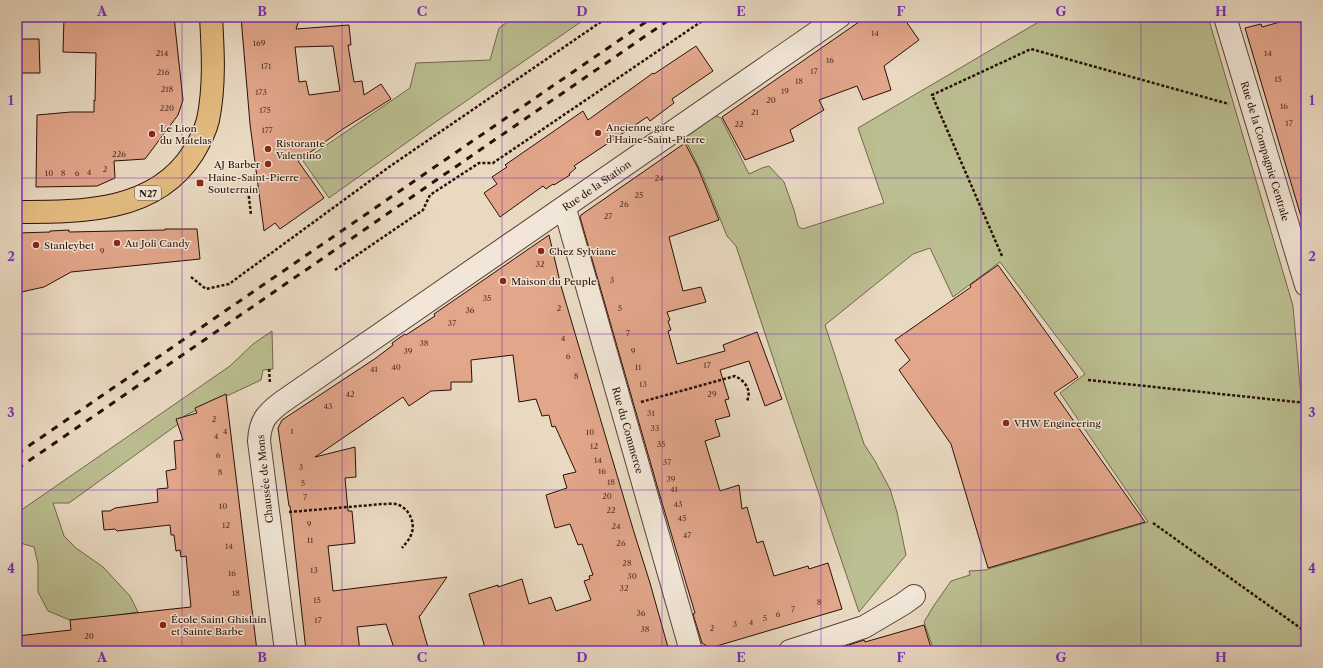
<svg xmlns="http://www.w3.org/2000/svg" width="1323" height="668" font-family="'Libre Caslon Text',serif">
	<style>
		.green { fill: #bbbe90; stroke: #72674c }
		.building { fill: #e2a68a; stroke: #291007; fill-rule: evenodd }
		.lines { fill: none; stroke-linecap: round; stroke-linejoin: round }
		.minor-casing { stroke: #594236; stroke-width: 24 }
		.primary-casing { stroke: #291007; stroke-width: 24 }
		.path { stroke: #291007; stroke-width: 2.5; stroke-dasharray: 3 2; stroke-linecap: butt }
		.minor { stroke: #f1e6d7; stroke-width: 22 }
		.primary { stroke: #e4bc80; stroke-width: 22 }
		.rail { stroke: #291007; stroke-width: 3; stroke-dasharray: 7 7; stroke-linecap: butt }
		.grid { fill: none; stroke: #7b2cbf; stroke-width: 1; stroke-opacity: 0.55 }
		.poi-dot { fill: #8f2418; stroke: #f1e6d7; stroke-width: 1.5 }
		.labels { text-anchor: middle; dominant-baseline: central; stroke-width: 3; stroke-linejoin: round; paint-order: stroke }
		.number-label { font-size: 8px; fill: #573628 }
		.shield { fill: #f1e6d7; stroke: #655045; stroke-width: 1 }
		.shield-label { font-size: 9px; font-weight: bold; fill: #291007 }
		.poi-label { font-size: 10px; fill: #291007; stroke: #f1e6d7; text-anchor: start }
		.street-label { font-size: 10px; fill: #291007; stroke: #f1e6d7 }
		.neatline { fill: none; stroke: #7b2cbf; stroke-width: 1.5 }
		.grid-label { font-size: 13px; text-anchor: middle; font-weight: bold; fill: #7b2cbf }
	</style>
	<rect width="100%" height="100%" fill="#e9d9c1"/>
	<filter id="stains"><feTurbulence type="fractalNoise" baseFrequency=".005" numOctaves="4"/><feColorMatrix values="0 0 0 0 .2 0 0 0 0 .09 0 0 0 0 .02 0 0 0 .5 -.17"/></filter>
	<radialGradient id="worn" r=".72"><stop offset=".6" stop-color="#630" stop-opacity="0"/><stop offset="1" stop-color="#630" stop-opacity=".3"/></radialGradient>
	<path class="green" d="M514,17H588L427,128L329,198L303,161L410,88L416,63L490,60L499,28Z
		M1047,17H1208L1293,306L1306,453V651H934L924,622L933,607L951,581L970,575L969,571L985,570L1148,522L1060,393L1085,374L1000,262L953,297L930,248L913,254L825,325L864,444L875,461L890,489L897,512L906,555L859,612L787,400L736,246L727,236L702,174L686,141L683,139L710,118L716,116L721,118L749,174L762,168L769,166L784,182L794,210L798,226L802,229L884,203L858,128Z
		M272,331L273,369L263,370L261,380L184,416L182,421L174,427L69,503H53L64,536L76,548L103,567L130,596L138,612L105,617L70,620L48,611L38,592V564L34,547L17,542V513L230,366L253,344Z"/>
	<path class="building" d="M64,17H174L183,100L178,115L145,159L114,161L115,178L97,186L36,187L37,115L71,112H94V100L95,101L96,53L63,52Z
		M241,17H300L296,29L349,25L351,45H348L354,82L362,81L364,95L381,84L391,99L343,129L298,161L324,198L280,229L275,223L264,231L250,124ZM333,46L340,91L309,95L306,81L299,82L295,47Z
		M866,17H903L919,40L884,66L891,90L863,100L857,86L819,100L824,110L790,130L794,141L745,160L722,117Z
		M1298,17H1306V220H1302L1245,28L1261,24L1262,27Z
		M17,39H39L40,73H17Z
		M696,46L713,71L672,99L674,103L650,121L647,117L574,166L576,168L569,174L570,175L554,185L553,184L546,189L543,186L500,217L484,193L497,184L492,177L507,167L505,165L583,111L588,120L653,73L654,74Z
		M685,143L698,168L719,220L669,237L683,291L701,287L706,302L667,312L670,320L668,321L671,330L668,331L677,364L725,351L723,345L757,332L782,399L765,406L749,361L720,370L729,399L725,400L730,416L715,420L720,436L705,441L720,491L739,485L742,509L747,507L757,543L763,541L774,576L808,566L809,569L828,563L842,609L710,648L702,643L693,614L695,613L660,496L580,217L581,215Z
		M165,229H197L200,259L71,272L44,287L17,293V233L50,232V231L69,230V232L165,230Z
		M549,235L561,286L633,529L650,583L669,651H486L469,594L498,585V587L522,579L529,604L551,597L556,611L591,600L584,581L590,579L589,576L593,575L582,544L578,545L570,524L555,528L546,495L567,488L563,475L576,472L555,426L552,427L549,415L542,416L536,399L519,402L513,355L471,360L472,382H451V390L431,391L409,406L403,397L315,457L355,447L356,477L345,478L348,511H352L355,543L328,546L333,591L447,577L420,616H419L429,651H395L386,624L357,627L360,651H306L290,506H289L278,428L282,420L376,358L393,345L392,343L405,334L406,335L435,316L434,314Z
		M998,265L1078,377L1054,393L1145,522L988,568L951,444L899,370L910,360L895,340L971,287L970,285Z
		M226,394L257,651H17V636L71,630L70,620L191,607L186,556L181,557L180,550L176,551L174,535H171L170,525L117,531L115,529L104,530L102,511H110L115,508L158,502L157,489L168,488L166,471L176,469L174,441L183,440L176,419L197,413L195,408Z
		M924,625L932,651H840L843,647L864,640L865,642Z"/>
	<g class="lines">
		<g class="minor-casing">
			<g id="minor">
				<path id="s1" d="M1225,17L1306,285"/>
				<path id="s2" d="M565,209L691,651"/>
				<path d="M818,642L864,627L903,604L914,596"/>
				<path id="s3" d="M286,651L259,441C260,421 266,414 282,402C468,274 654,146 839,17"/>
				<path d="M790,651L818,642L821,651"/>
			</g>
		</g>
		<g class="primary-casing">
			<path id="primary" d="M17,212C80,212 155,213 193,153C199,143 205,132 208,120C215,86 213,51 211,17"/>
		</g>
		<path class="path" d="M235,189H248L251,215
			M1002,256L932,95L1031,49L1229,104
			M335,270L423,210L430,195L479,163H493L708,17
			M191,277L206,289L229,284L389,167L608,17
			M269,369L270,384
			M1088,380L1306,403
			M641,402L735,376C745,381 752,390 747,401
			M289,512L383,504C388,504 395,503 399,505C410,510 416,524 411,535C409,540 405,544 402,548
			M1153,523L1306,632"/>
		<use href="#minor" class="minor"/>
		<use href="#primary" class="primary"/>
		<path class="rail" d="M17,454L653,17
			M17,469L673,17"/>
	</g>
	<path class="grid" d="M182,17V651M342,17V651M502,17V651M662,17V651M821,17V651M981,17V651M1141,17V651M17,178H1306M17,334H1306M17,490H1306"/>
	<g class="poi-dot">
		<circle cx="598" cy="133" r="4"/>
		<circle cx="152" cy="134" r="4"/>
		<circle cx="268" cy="149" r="4"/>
		<circle cx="268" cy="164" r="4"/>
		<rect x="196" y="179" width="8" height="8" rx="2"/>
		<circle cx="117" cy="243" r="4"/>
		<circle cx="36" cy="245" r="4"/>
		<circle cx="541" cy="251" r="4"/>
		<circle cx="503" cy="281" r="4"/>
		<circle cx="1006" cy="423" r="4"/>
		<circle cx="163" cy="625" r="4"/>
	</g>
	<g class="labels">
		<g class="number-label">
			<text x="875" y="33">14</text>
			<text x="259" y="43">169</text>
			<text x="162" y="53">214</text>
			<text x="1268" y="53">14</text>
			<text x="830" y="60">16</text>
			<text x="266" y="66">171</text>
			<text x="814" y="71">17</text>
			<text x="163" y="72">216</text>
			<text x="1278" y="79">15</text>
			<text x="799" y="81">18</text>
			<text x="167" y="89">218</text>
			<text x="785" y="91">19</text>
			<text x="261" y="92">173</text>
			<text x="771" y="100">20</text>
			<text x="1284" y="106">16</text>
			<text x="167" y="108">220</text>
			<text x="265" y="110">175</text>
			<text x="755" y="112">21</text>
			<text x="1289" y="123">17</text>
			<text x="739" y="124">22</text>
			<text x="267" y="130">177</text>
			<text x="119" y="154">226</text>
			<text x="105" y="169">2</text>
			<text x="89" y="172">4</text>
			<text x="49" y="173">10</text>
			<text x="63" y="173">8</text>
			<text x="77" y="173">6</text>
			<text x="659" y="178">24</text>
			<text x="639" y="195">25</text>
			<text x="624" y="204">26</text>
			<text x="608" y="216">27</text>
			<text x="102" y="251">9</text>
			<text x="540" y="264">32</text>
			<text x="612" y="280">3</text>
			<text x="487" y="298">35</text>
			<text x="559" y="308">2</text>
			<text x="620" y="308">5</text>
			<text x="470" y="310">36</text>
			<text x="452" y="323">37</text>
			<text x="628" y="333">7</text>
			<text x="563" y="338">4</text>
			<text x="424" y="343">38</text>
			<text x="408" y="351">39</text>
			<text x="633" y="351">9</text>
			<text x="568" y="356">6</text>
			<text x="707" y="365">17</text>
			<text x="396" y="367">40</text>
			<text x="638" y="367">11</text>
			<text x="374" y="369">41</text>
			<text x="576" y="376">8</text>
			<text x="643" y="384">13</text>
			<text x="350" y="394">42</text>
			<text x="712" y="394">29</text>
			<text x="328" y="406">43</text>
			<text x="651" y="413">31</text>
			<text x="214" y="419">2</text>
			<text x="655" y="428">33</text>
			<text x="225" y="431">4</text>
			<text x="292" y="431">1</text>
			<text x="590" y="432">10</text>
			<text x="216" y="436">4</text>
			<text x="661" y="444">35</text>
			<text x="594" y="446">12</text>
			<text x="218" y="455">6</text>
			<text x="598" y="460">14</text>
			<text x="667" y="462">37</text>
			<text x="301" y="467">3</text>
			<text x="602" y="471">16</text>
			<text x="220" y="472">8</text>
			<text x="671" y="479">39</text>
			<text x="611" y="482">18</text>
			<text x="303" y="483">5</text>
			<text x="674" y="489">41</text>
			<text x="607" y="496">20</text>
			<text x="305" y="497">7</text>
			<text x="678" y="504">43</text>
			<text x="223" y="506">10</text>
			<text x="611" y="510">22</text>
			<text x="682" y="518">45</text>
			<text x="309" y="524">9</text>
			<text x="226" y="525">12</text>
			<text x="616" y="526">24</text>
			<text x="687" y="535">47</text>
			<text x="310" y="540">11</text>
			<text x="621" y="543">26</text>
			<text x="229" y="546">14</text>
			<text x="627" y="563">28</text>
			<text x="314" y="570">13</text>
			<text x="232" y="573">16</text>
			<text x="632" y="576">30</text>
			<text x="624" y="588">32</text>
			<text x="236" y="593">18</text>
			<text x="317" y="600">15</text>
			<text x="819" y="602">8</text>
			<text x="793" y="609">7</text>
			<text x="641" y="613">36</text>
			<text x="778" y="614">6</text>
			<text x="765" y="618">5</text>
			<text x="318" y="620">17</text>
			<text x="751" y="622">4</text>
			<text x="735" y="624">3</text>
			<text x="712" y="628">2</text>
			<text x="645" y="629">38</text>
			<text x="89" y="636">20</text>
		</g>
		<rect class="shield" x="135" y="186" width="26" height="14" rx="3"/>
		<g class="shield-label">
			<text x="148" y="193">N27</text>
		</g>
		<g class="poi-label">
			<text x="606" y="127">Ancienne gare<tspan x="606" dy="12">d'Haine-Saint-Pierre</tspan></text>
			<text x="160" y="128">Le Lion<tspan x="160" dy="12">du Matelas</tspan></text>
			<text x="276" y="143">Ristorante<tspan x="276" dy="12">Valentino</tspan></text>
			<text x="260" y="164" text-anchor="end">AJ Barber</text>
			<text x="208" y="177">Haine-Saint-Pierre<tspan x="208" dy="12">Souterrain</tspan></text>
			<text x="125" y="243">Au Joli Candy</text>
			<text x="44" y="245">Stanleybet</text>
			<text x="549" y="251">Chez Sylviane</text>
			<text x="511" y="281">Maison du Peuple</text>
			<text x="1014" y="423">VHW Engineering</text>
			<text x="171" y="619">École Saint Ghislain<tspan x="171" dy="12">et Sainte Barbe</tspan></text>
		</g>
		<g class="street-label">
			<text stroke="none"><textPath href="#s1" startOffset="140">Rue de la Compagnie Centrale</textPath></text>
			<text stroke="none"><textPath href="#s3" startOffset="641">Rue de la Station</textPath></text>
			<text stroke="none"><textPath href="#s2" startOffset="230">Rue du Commerce</textPath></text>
			<text transform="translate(265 479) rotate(-96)">Chaussée de Mons</text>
		</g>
	</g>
	<rect width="1323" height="668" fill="none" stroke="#e9d9c1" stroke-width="44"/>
	<rect x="22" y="22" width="1279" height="624" class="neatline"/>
	<g class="grid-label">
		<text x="102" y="16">A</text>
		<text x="262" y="16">B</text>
		<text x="422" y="16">C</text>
		<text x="582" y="16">D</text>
		<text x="741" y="16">E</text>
		<text x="901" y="16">F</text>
		<text x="1061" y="16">G</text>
		<text x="1221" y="16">H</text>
		<text x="11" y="105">1</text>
		<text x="1312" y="105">1</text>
		<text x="11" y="261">2</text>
		<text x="1312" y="261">2</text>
		<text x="11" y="417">3</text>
		<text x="1312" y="417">3</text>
		<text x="11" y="573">4</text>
		<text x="1312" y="573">4</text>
		<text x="102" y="662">A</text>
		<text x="262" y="662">B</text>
		<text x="422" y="662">C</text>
		<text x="582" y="662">D</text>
		<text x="741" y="662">E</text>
		<text x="901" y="662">F</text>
		<text x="1061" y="662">G</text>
		<text x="1221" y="662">H</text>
	</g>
	<rect width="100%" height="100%" filter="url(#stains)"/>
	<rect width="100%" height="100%" fill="url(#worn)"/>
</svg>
